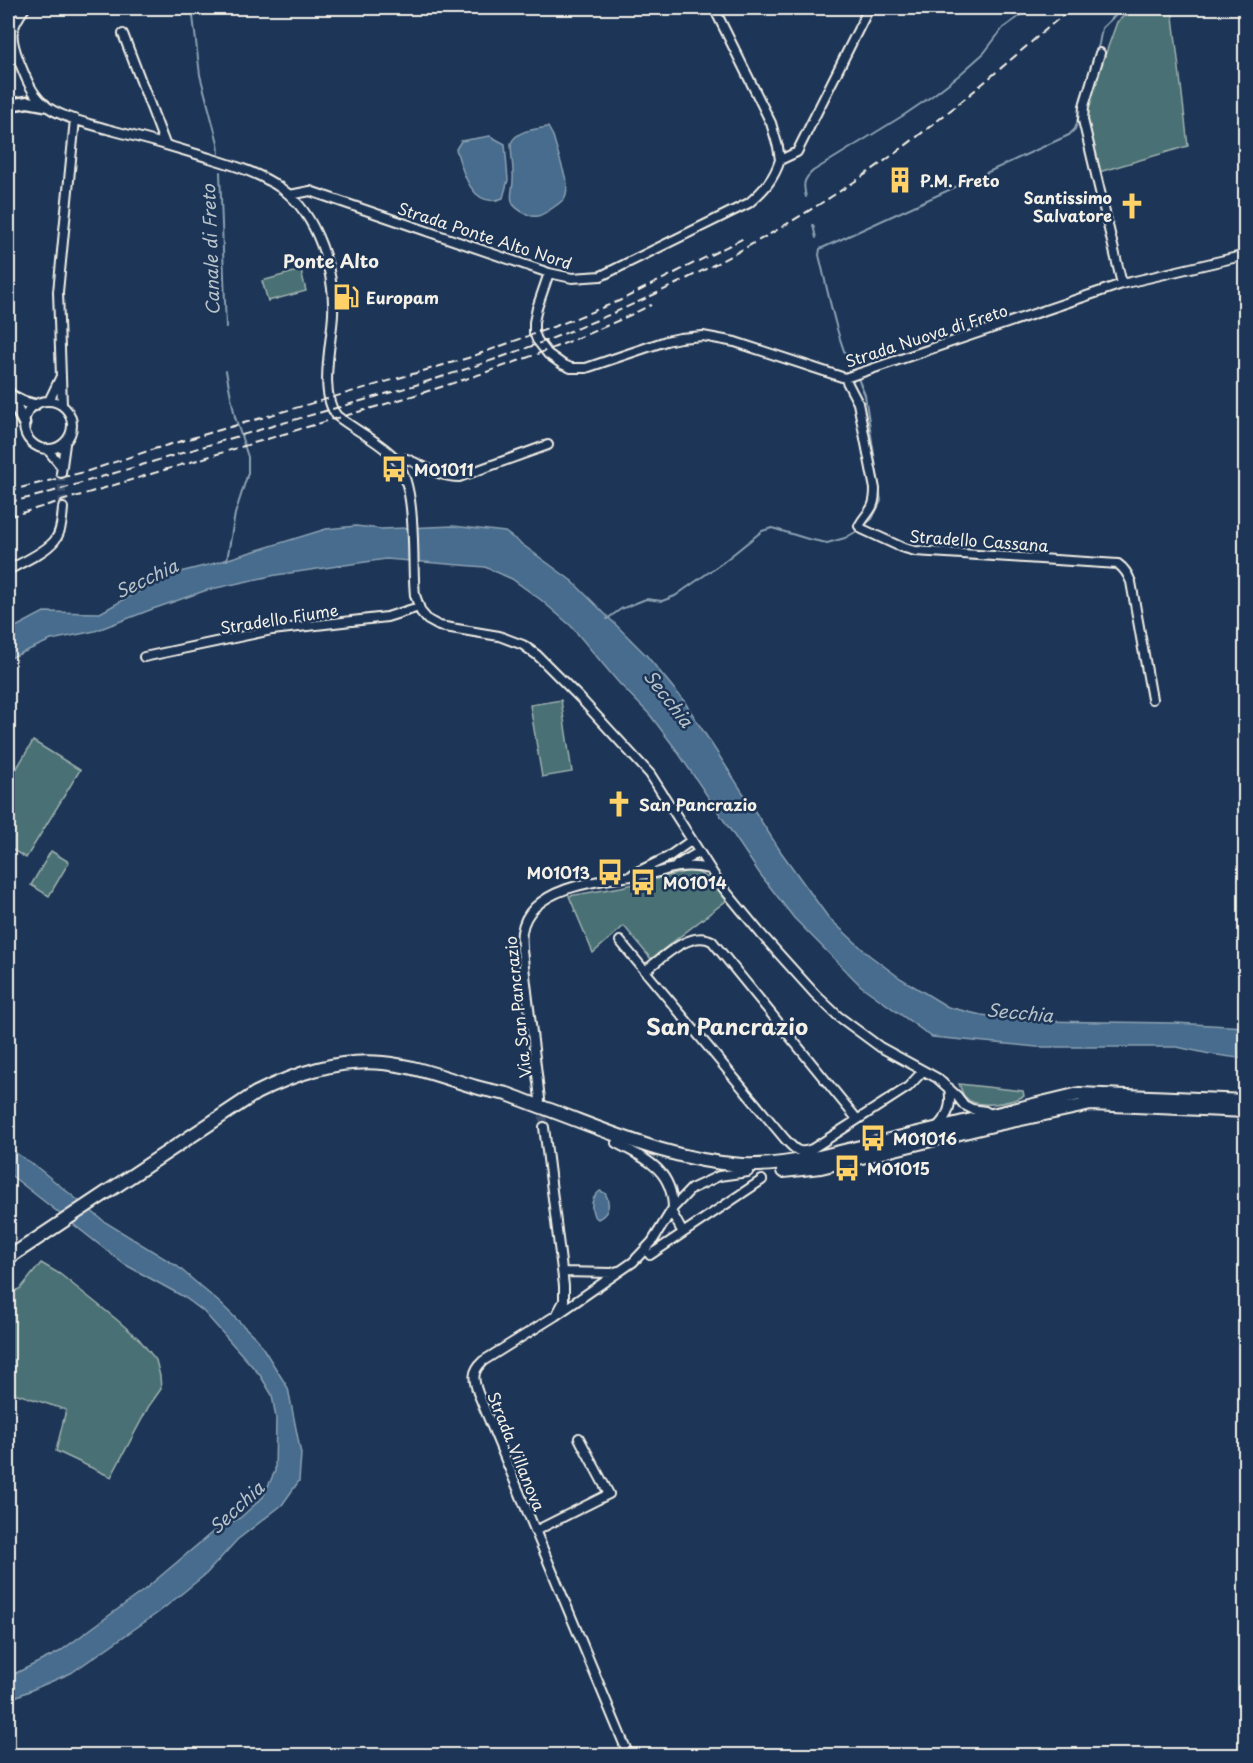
<svg xmlns="http://www.w3.org/2000/svg" width="1253" height="1763" font-family="'Playpen Sans',sans-serif">
	<style>
		.green { fill: #4a7175; stroke: #9fb1ae; stroke-width: 1.5 }
		.water { fill: #466c8e; stroke: #8ca1b2; stroke-width: 1.5 }
		.lines { fill: none; stroke-linecap: round; stroke-linejoin: round }
		.stream { stroke: #8ca1b2; stroke-width: 2 }
		.street-tunnel { stroke: #3d516d; stroke-width: 8; stroke-dasharray: 8 4; stroke-linecap: butt }
		.street-casing { stroke: #f4f1e8; stroke-width: 12 }
		.secondary-casing { stroke: #f4f1e8; stroke-width: 15 }
		.primary-casing { stroke: #f4f1e8; stroke-width: 16 }
		.street { stroke: #1d3557; stroke-width: 8 }
		.secondary { stroke: #1d3557; stroke-width: 10 }
		.primary { stroke: #1d3557; stroke-width: 12 }
		.rail { stroke: #f4f1e8; stroke-width: 2; stroke-dasharray: 9 4.5; stroke-linecap: butt }
		.labels { text-anchor: middle; dominant-baseline: central; stroke-width: 5; stroke-linejoin: round; paint-order: stroke }
		.poi-label { font-size: 16px; font-weight: bold; fill: #f4f1e8; stroke: #1d3557; text-anchor: start }
		.street-label { font-size: 16px; fill: #f4f1e8; stroke: #1d3557 }
		.water-label { font-size: 18px; font-style: italic; fill: #b7c2c8; stroke: #1d3557 }
		.neighbourhood-label { font-size: 18px; font-weight: bold; fill: #f4f1e8; stroke: #1d3557 }
		.district-label { font-size: 22px; font-weight: bold; fill: #f4f1e8; stroke: #1d3557 }
	</style>
	<rect width="100%" height="100%" fill="#1d3557"/>
	<filter id="ink" filterUnits="userSpaceOnUse"><feTurbulence type="fractalNoise" baseFrequency=".0167" numOctaves="2"/><feDisplacementMap in="SourceGraphic" scale="12" xChannelSelector="R" yChannelSelector="G"/><feConvolveMatrix kernelMatrix="1 2 1 2 8 2 1 2 1" color-interpolation-filters="sRGB"/></filter>
	<g filter="url(#ink)">
		<path class="green" d="M1133,8H1172L1188,146L1099,172L1087,121L1086,108L1117,22Z
			M301,270L306,291L268,301L262,281Z
			M561,700L572,772L542,777L530,705Z
			M33,741L80,770L26,858L8,847V783Z
			M51,851L69,862L49,896L31,885Z
			M689,871C707,872 717,887 727,900L651,959L624,926L593,953L569,896L621,887Z
			M959,1084L1023,1091L1024,1096C1010,1103 977,1110 965,1097C962,1094 961,1088 959,1084Z
			M41,1263L60,1274L116,1319L139,1339L156,1360L160,1376L161,1389L149,1406L111,1477L56,1451L66,1410L8,1391V1295L21,1288Z"/>
		<path class="water" d="M548,127L553,136L567,183C567,188 567,193 565,197C563,202 543,215 538,216C531,218 517,210 513,204C509,198 513,188 513,181C514,169 511,156 511,143C517,130 535,129 548,127Z
			M490,136L505,144L508,180L503,198C472,211 462,170 456,149L461,141Z
			M356,526L381,529L453,526L505,532L572,581L647,656L684,701L781,852L828,917L869,955L900,978L948,1007L981,1015L1034,1021L1175,1023L1245,1027V1059L1210,1054L1177,1047H1037L932,1037L861,986L794,918L760,874L675,748L650,715L618,682L571,626L541,600L512,579L485,567L386,559L276,575L207,590L150,610L95,631L51,640L8,659V631L44,612L100,613L168,575L212,564L326,529Z
			M8,1143L16,1153L38,1168L105,1222L177,1266L221,1304L258,1340L288,1388L301,1454L299,1481L282,1505L237,1540L206,1574L159,1612L71,1673L8,1700V1677L59,1652L144,1590L214,1531L240,1518L263,1497L275,1471L276,1418L272,1395L260,1375L203,1311L184,1297L124,1264L8,1173Z
			M600,1191L605,1193C611,1203 609,1214 598,1219L594,1216C590,1206 592,1197 600,1191Z"/>
		<g class="lines">
			<path class="stream" d="M192,8L200,75L218,143L219,153
				M220,172L226,328
				M806,197C803,184 803,180 813,171L904,115L932,96L958,76L984,53L1003,28L1031,8
				M813,225L816,238
				M852,370C836,337 828,291 819,255L820,249L1069,135L1075,129L1077,123L1081,98L1099,44L1102,28L1123,8
				M226,371L235,417L248,457V473L235,514L227,560
				M857,376L865,395L881,501L872,519L863,526
				M607,619L621,609L646,599L662,601L675,596L722,563L762,531L772,528L808,539L827,543L845,538L859,530"/>
			<path class="street-tunnel" d="M61,473L63,508
				M541,1104L544,1127"/>
			<g class="street-casing">
				<path id="street" d="M25,8C9,29 10,37 19,61C25,76 31,93 44,104C56,116 90,124 107,129C139,137 171,146 203,156C229,164 259,172 282,189C317,214 335,272 333,314C332,342 318,393 337,416C355,430 377,440 393,456C419,484 411,558 415,595L421,612L428,620L439,626L499,636L523,645L537,655L580,698L650,774L719,883L761,934L815,994L838,1016L880,1047L937,1078L957,1096L964,1105L972,1109L985,1111L992,1115
					M714,8L771,123L778,147L780,160
					M123,34L165,144
					M1100,53L1084,106L1083,120L1122,284
					M290,195L310,191L549,273L572,278L601,276L749,203C764,190 774,179 780,160L797,152L869,8
					M549,273L537,308L534,322V332L537,340L548,354L562,364L571,368H586L666,341L680,338L703,336L735,342L845,378L1122,284L1246,255
					M845,378L858,403L875,489C875,511 868,510 859,526L862,529L901,547L915,551L1118,564C1125,569 1128,574 1131,582L1152,699
					M24 425a24 24 0 1 1 48 0a24 24 0 1 1-48 0Z
					M49,401L61,376
					M62,405L58,292L75,119
					M48,450L61,466
					M398,462L407,459C423,466 440,477 459,477L548,445
					M61,473L65,444
					M8,570C21,563 46,552 55,540C62,531 62,518 63,508
					M144,657L272,630L387,617L419,607
					M677,865L699,852
					M633,874L668,857L692,840
					M620,941L785,1139C794,1149 799,1155 812,1149L908,1087L923,1071
					M645,971C662,958 691,929 712,941L857,1119
					M540,1099L522,950C522,944 521,937 522,932C529,884 610,879 647,874C655,874 662,871 669,869C683,865 696,866 710,869
					M544,1127L564,1286V1301L558,1312
					M937,1127C949,1115 952,1105 949,1088
					M616,1143C646,1159 672,1169 673,1208
					M671,1211L683,1233
					M650,1255L762,1180
					M563,1272L612,1273L618,1271
					M535,1531L609,1494L579,1438
					M629,1756L478,1393C473,1379 472,1371 483,1361L555,1316L633,1262L652,1242L673,1208L691,1189L719,1176L748,1172"/>
			</g>
			<g class="secondary-casing">
				<path id="secondary" d="M8,105L28,102L44,105
					M8,392L24,423
					M11,396L23,402L34,405"/>
			</g>
			<g class="primary-casing">
				<path id="primary" d="M783,1171L821,1167L993,1125L1091,1104L1246,1111
					M8,1258L256,1093C296,1073 338,1059 383,1063C416,1066 445,1078 476,1087C486,1090 497,1092 507,1094C521,1099 535,1105 550,1110C612,1133 675,1161 742,1165C768,1166 794,1162 819,1157L1079,1094L1246,1101"/>
			</g>
			<use href="#street" class="street"/>
			<use href="#secondary" class="secondary"/>
			<use href="#primary" class="primary"/>
			<path class="rail" d="M8,491L88,471L154,449L468,358L561,324L619,301L746,237
				M8,502C43,496 77,484 111,474C163,459 214,443 266,428C334,408 404,390 472,367C600,325 724,266 837,193C921,140 996,72 1071,8
				M8,517C111,486 214,455 317,424C431,391 544,358 651,305"/>
		</g>
	</g>
	<defs>
		<g id="building-bare" transform="scale(2.07)"><path d="M-4-6H4V6H1V3H-1V6H-4ZM-2.5-4.3h1.7v1.8h-1.7ZM.8-4.3h1.7v1.8H.8ZM-2.5-1h1.7V.8h-1.7ZM.8-1h1.7V.8H.8Z" fill="#ffd166" stroke="#1d3557" stroke-width="2.5" paint-order="stroke"/></g>
		<g id="church-bare" transform="scale(2.07)"><path d="M-1.2-6h2.4v3.5h3.3v2.4h-3.3V6h-2.4V-.1h-3.3v-2.4h3.3Z" fill="#ffd166" stroke="#1d3557" stroke-width="2.5" paint-order="stroke"/></g>
		<g id="fuel-bare" transform="scale(2.07)"><path d="M-5.5-6h7V0h2V4h1.3V-2.5L3-4.5l.8-.8L6-3V5H2.5V1h-1V6h-7ZM-4.2-4.7v3.2H.2V-4.7Z" fill="#ffd166" stroke="#1d3557" stroke-width="2.5" paint-order="stroke"/></g>
		<g id="bus-bare" transform="scale(2.07)"><path d="M-5-6H5V4H4V6H2V4H-2V6H-4V4H-5ZM-3.5-4V0h7V-4ZM-3.5 1.2v1.5H-2V1.2ZM2 1.2v1.5H3.5V1.2Z" fill="#ffd166" stroke="#1d3557" stroke-width="2.5" paint-order="stroke"/></g>
	</defs>
	<g fill-rule="evenodd">
		<use href="#building-bare" x="900" y="180"/>
		<use href="#church-bare" x="1132" y="206"/>
		<use href="#fuel-bare" x="346" y="297"/>
		<use href="#bus-bare" x="394" y="469"/>
		<use href="#church-bare" x="619" y="804"/>
		<use href="#bus-bare" x="610" y="872"/>
		<use href="#bus-bare" x="643" y="882"/>
		<use href="#bus-bare" x="873" y="1138"/>
		<use href="#bus-bare" x="847" y="1168"/>
	</g>
	<g class="labels">
		<g class="poi-label">
			<text x="920" y="180">P.M. Freto</text>
			<text x="1112" y="197" text-anchor="end">Santissimo<tspan x="1112" dy="18">Salvatore</tspan></text>
			<text x="366" y="297">Europam</text>
			<text x="414" y="469">MO1011</text>
			<text x="639" y="804">San Pancrazio</text>
			<text x="590" y="872" text-anchor="end">MO1013</text>
			<text x="663" y="882">MO1014</text>
			<text x="893" y="1138">MO1016</text>
			<text x="867" y="1168">MO1015</text>
		</g>
		<g class="street-label">
			<text transform="translate(485 235) rotate(18)">Strada Ponte Alto Nord</text>
			<text transform="translate(926 335) rotate(-18)">Strada Nuova di Freto</text>
			<text transform="translate(979 540) rotate(4)">Stradello Cassana</text>
			<text transform="translate(279 618) rotate(-9)">Stradello Fiume</text>
			<text transform="translate(517 1007) rotate(-96)">Via San Pancrazio</text>
			<text transform="translate(517 1451) rotate(68)">Strada Villanova</text>
		</g>
		<g class="water-label">
			<text transform="translate(210 250) rotate(-92)">Canale di Freto</text>
			<text transform="translate(146 578) rotate(-25)">Secchia</text>
			<text transform="translate(669 698) rotate(52)">Secchia</text>
			<text transform="translate(1020 1012) rotate(5)">Secchia</text>
			<text transform="translate(236 1507) rotate(-43)">Secchia</text>
		</g>
		<g class="neighbourhood-label">
			<text x="331" y="260">Ponte Alto</text>
		</g>
		<g class="district-label">
			<text x="727" y="1025">San Pancrazio</text>
		</g>
	</g>
	<rect width="1253" height="1763" fill="none" stroke="#1d3557" stroke-width="30"/>
	<rect x="15" y="15" width="1223" height="1733" fill="none" stroke="#f4f1e8" stroke-width="2" filter="url(#ink)"/>
</svg>
